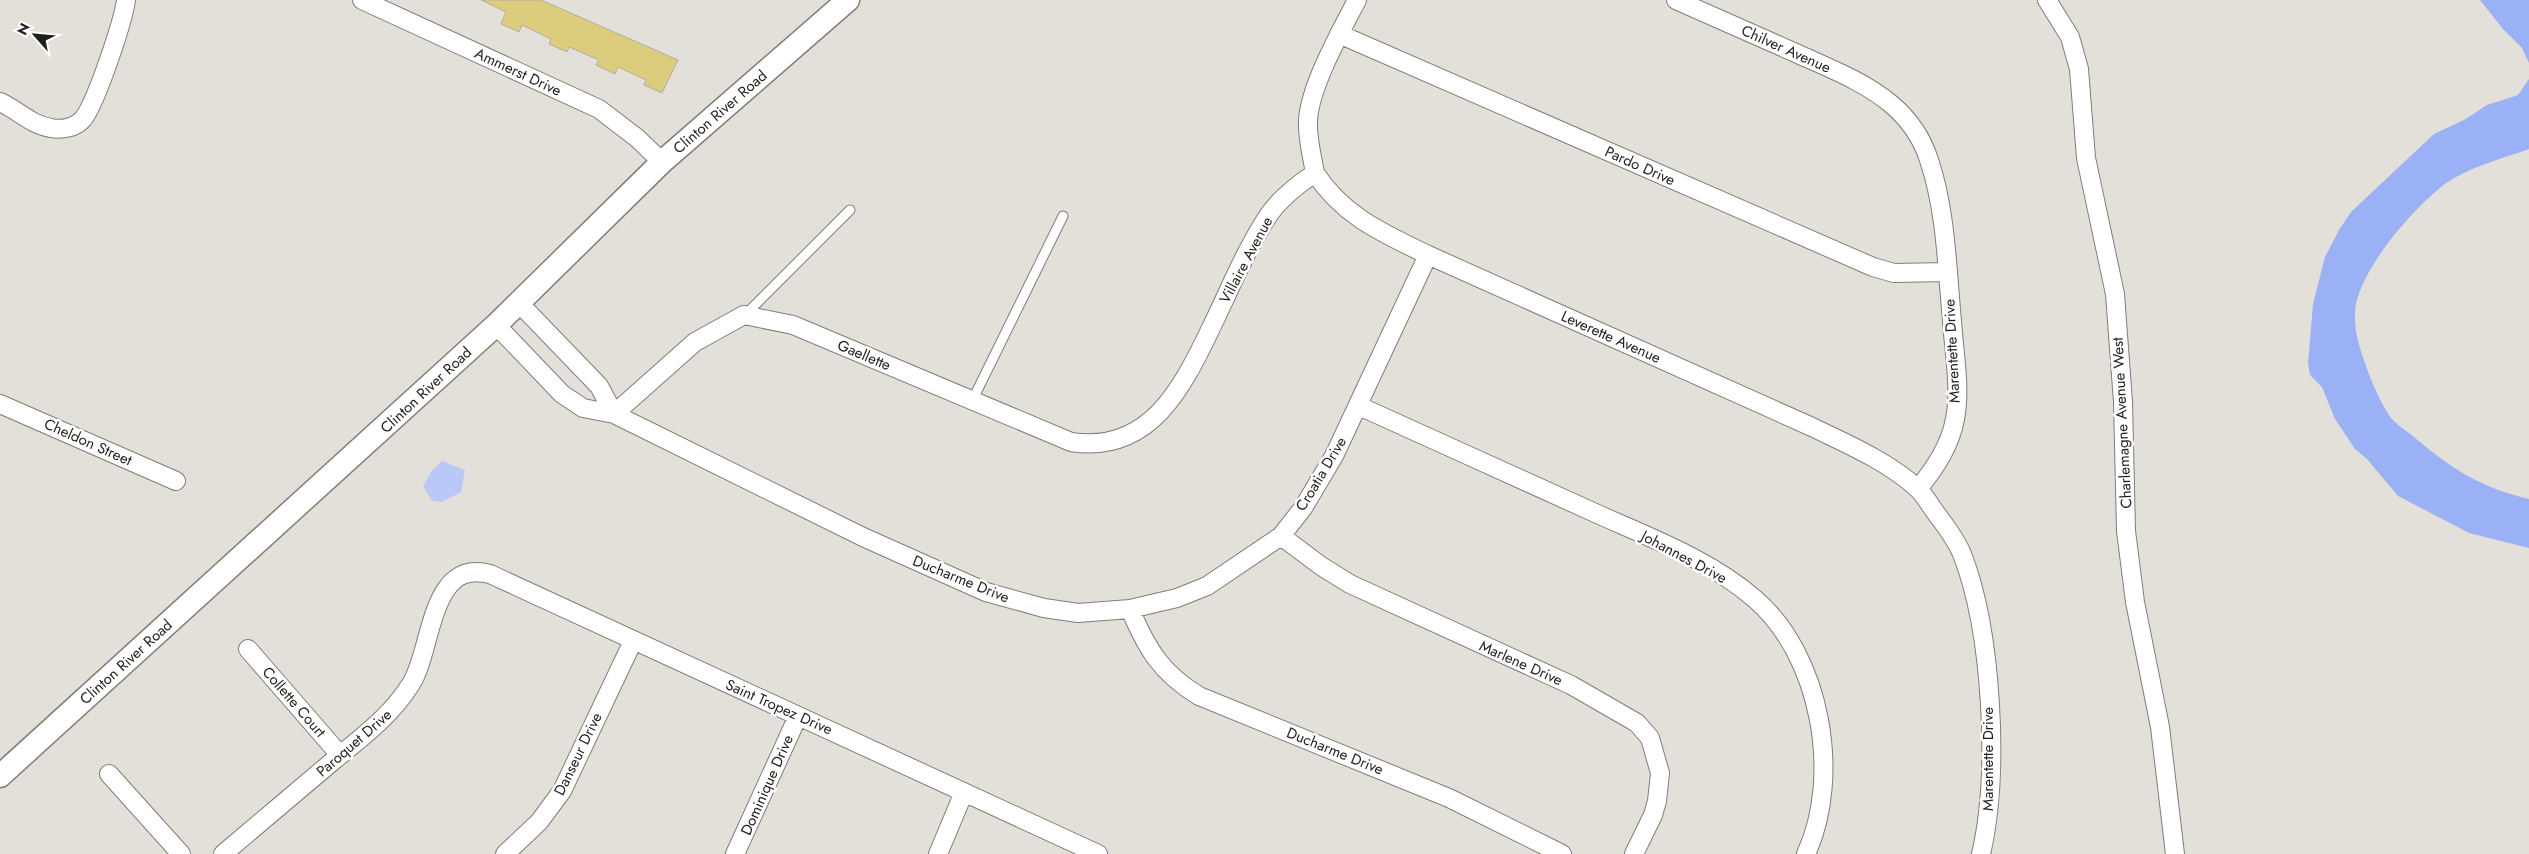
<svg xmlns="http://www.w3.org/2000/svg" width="2529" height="854" font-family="Jost,sans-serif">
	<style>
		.green { fill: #b9c8f7 }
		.water { fill: #9bb1f6 }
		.building { fill: #dccd7d; stroke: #b0aea7 }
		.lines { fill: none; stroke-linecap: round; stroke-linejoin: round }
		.service-casing { stroke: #7f7e77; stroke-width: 11 }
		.minor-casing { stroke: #7f7e77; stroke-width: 20 }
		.tertiary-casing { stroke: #7f7e77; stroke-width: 25 }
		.service { stroke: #fff; stroke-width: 9 }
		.minor { stroke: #fff; stroke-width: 18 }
		.tertiary { stroke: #fff; stroke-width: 22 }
		.labels { text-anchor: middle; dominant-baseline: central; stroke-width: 5; stroke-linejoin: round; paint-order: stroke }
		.street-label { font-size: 15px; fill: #1f1e1c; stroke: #fff }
	</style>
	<rect width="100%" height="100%" fill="#e2e0d8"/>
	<path class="green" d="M442,461L465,470L461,492L442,502L432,501L423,486L432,470Z"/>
	<path class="water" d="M2480,0H2529V63L2522,48L2503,29Z
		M2529,79V149C2501,159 2469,167 2445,184C2414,207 2357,272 2355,312C2354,330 2359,346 2365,363C2371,381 2380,402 2391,418C2397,425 2407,431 2414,437C2453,470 2480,487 2529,499V548L2469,533L2398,496L2367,459L2355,449L2335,419L2322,387L2310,375L2308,363L2313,304L2325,257L2339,230L2351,212L2434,134L2464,120L2487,105L2518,95Z"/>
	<path class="building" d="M481,0H541L678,60L662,93L644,85L646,80L618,67L615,74L596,65L599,60L569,47L567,52L549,44L551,39L522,25L519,32L501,24L506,12Z"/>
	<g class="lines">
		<g class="service-casing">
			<path id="service" d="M745,315L850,210
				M972,401L1063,216"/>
		</g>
		<g class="minor-casing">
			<path id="minor" d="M362,0L599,109L637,138L662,162
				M1676,0C1717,18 1757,36 1798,54C1829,68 1865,82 1891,104C1909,119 1922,138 1929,160C1946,210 1947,268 1952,321C1954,352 1961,389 1955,419C1950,446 1935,468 1918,489
				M2047,0L2070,37L2079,69L2086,158L2115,294L2123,402L2126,531L2135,602L2160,727L2175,854
				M1339,34L1873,267L1894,273L1947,272
				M0,102C18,110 31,125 51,128C62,130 75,128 83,119C96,103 123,22 126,0
				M1315,173C1344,217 1383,233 1428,255L1812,427C1847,444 1887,461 1917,488C1923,493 1928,502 1933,509C1943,523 1955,537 1962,554C1992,631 2000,773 1981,854
				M519,303L599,386L614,414
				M496,325L562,394L583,408L614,414L863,537L986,592L1044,608L1078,613L1130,609L1177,598L1207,586L1281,536L1303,508L1334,456L1428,255
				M0,404L176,481
				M1359,406C1437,441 1515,477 1593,512C1648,537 1709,559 1755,599C1821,656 1842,776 1806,854
				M614,414L695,342L744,315L793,325L1071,442C1150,454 1182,388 1211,328C1229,291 1245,251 1268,216C1280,198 1297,185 1315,173C1312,156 1307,138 1308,120C1310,86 1341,31 1357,0
				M1281,536L1321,566L1350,584L1571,685L1637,723L1650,738L1660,773L1657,801L1653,815L1634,854
				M1130,609C1147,649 1161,673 1199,696L1449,798L1562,854
				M248,649L340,755
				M109,774L181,854
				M223,854C260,823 296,792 333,761C362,737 391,716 411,684C433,649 429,558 490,574L1098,854
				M505,854L539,822L562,791L633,641
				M735,854L798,716
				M938,854L964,792"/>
		</g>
		<g class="tertiary-casing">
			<path id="tertiary" d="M0,776L496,325L662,162L848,0"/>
		</g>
		<use href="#service" class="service"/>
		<use href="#minor" class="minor"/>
		<use href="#tertiary" class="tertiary"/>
	</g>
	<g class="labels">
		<g class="street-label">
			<text transform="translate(1786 49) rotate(24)">Chilver Avenue</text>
			<text transform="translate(518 72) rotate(25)">Ammerst Drive</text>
			<text transform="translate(720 112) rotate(-41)">Clinton River Road</text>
			<text transform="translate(1640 166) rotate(24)">Pardo Drive</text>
			<text transform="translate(1246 260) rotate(-62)">Villaire Avenue</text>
			<text transform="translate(1611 337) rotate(24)">Leverette Avenue</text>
			<text transform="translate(1952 351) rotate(-93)">Marentette Drive</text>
			<text transform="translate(864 355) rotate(23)">Gaellette</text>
			<text transform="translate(426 390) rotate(-43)">Clinton River Road</text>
			<text transform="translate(2122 423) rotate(-93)">Charlemagne Avenue West</text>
			<text transform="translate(88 442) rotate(24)">Cheldon Street</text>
			<text transform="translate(1321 474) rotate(-59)">Croatia Drive</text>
			<text transform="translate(1684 557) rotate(28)">Johannes Drive</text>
			<text transform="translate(961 579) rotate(22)">Ducharme Drive</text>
			<text transform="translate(126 662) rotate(-42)">Clinton River Road</text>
			<text transform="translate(1521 663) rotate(24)">Marlene Drive</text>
			<text transform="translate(294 702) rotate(49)">Collette Court</text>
			<text transform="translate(779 707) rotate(24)">Saint Tropez Drive</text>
			<text transform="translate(354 743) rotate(-41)">Paroquet Drive</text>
			<text transform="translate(1335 751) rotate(22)">Ducharme Drive</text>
			<text transform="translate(578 754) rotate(-64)">Danseur Drive</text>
			<text transform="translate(1988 759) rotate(-90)">Marentette Drive</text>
			<text transform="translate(767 785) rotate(-66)">Dominique Drive</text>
		</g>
	</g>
	<g transform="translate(35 35) rotate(297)" stroke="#ffffff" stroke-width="4" paint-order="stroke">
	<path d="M0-4L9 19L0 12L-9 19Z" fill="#1f1e1c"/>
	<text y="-8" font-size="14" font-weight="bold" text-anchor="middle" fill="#1f1e1c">N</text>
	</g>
</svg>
